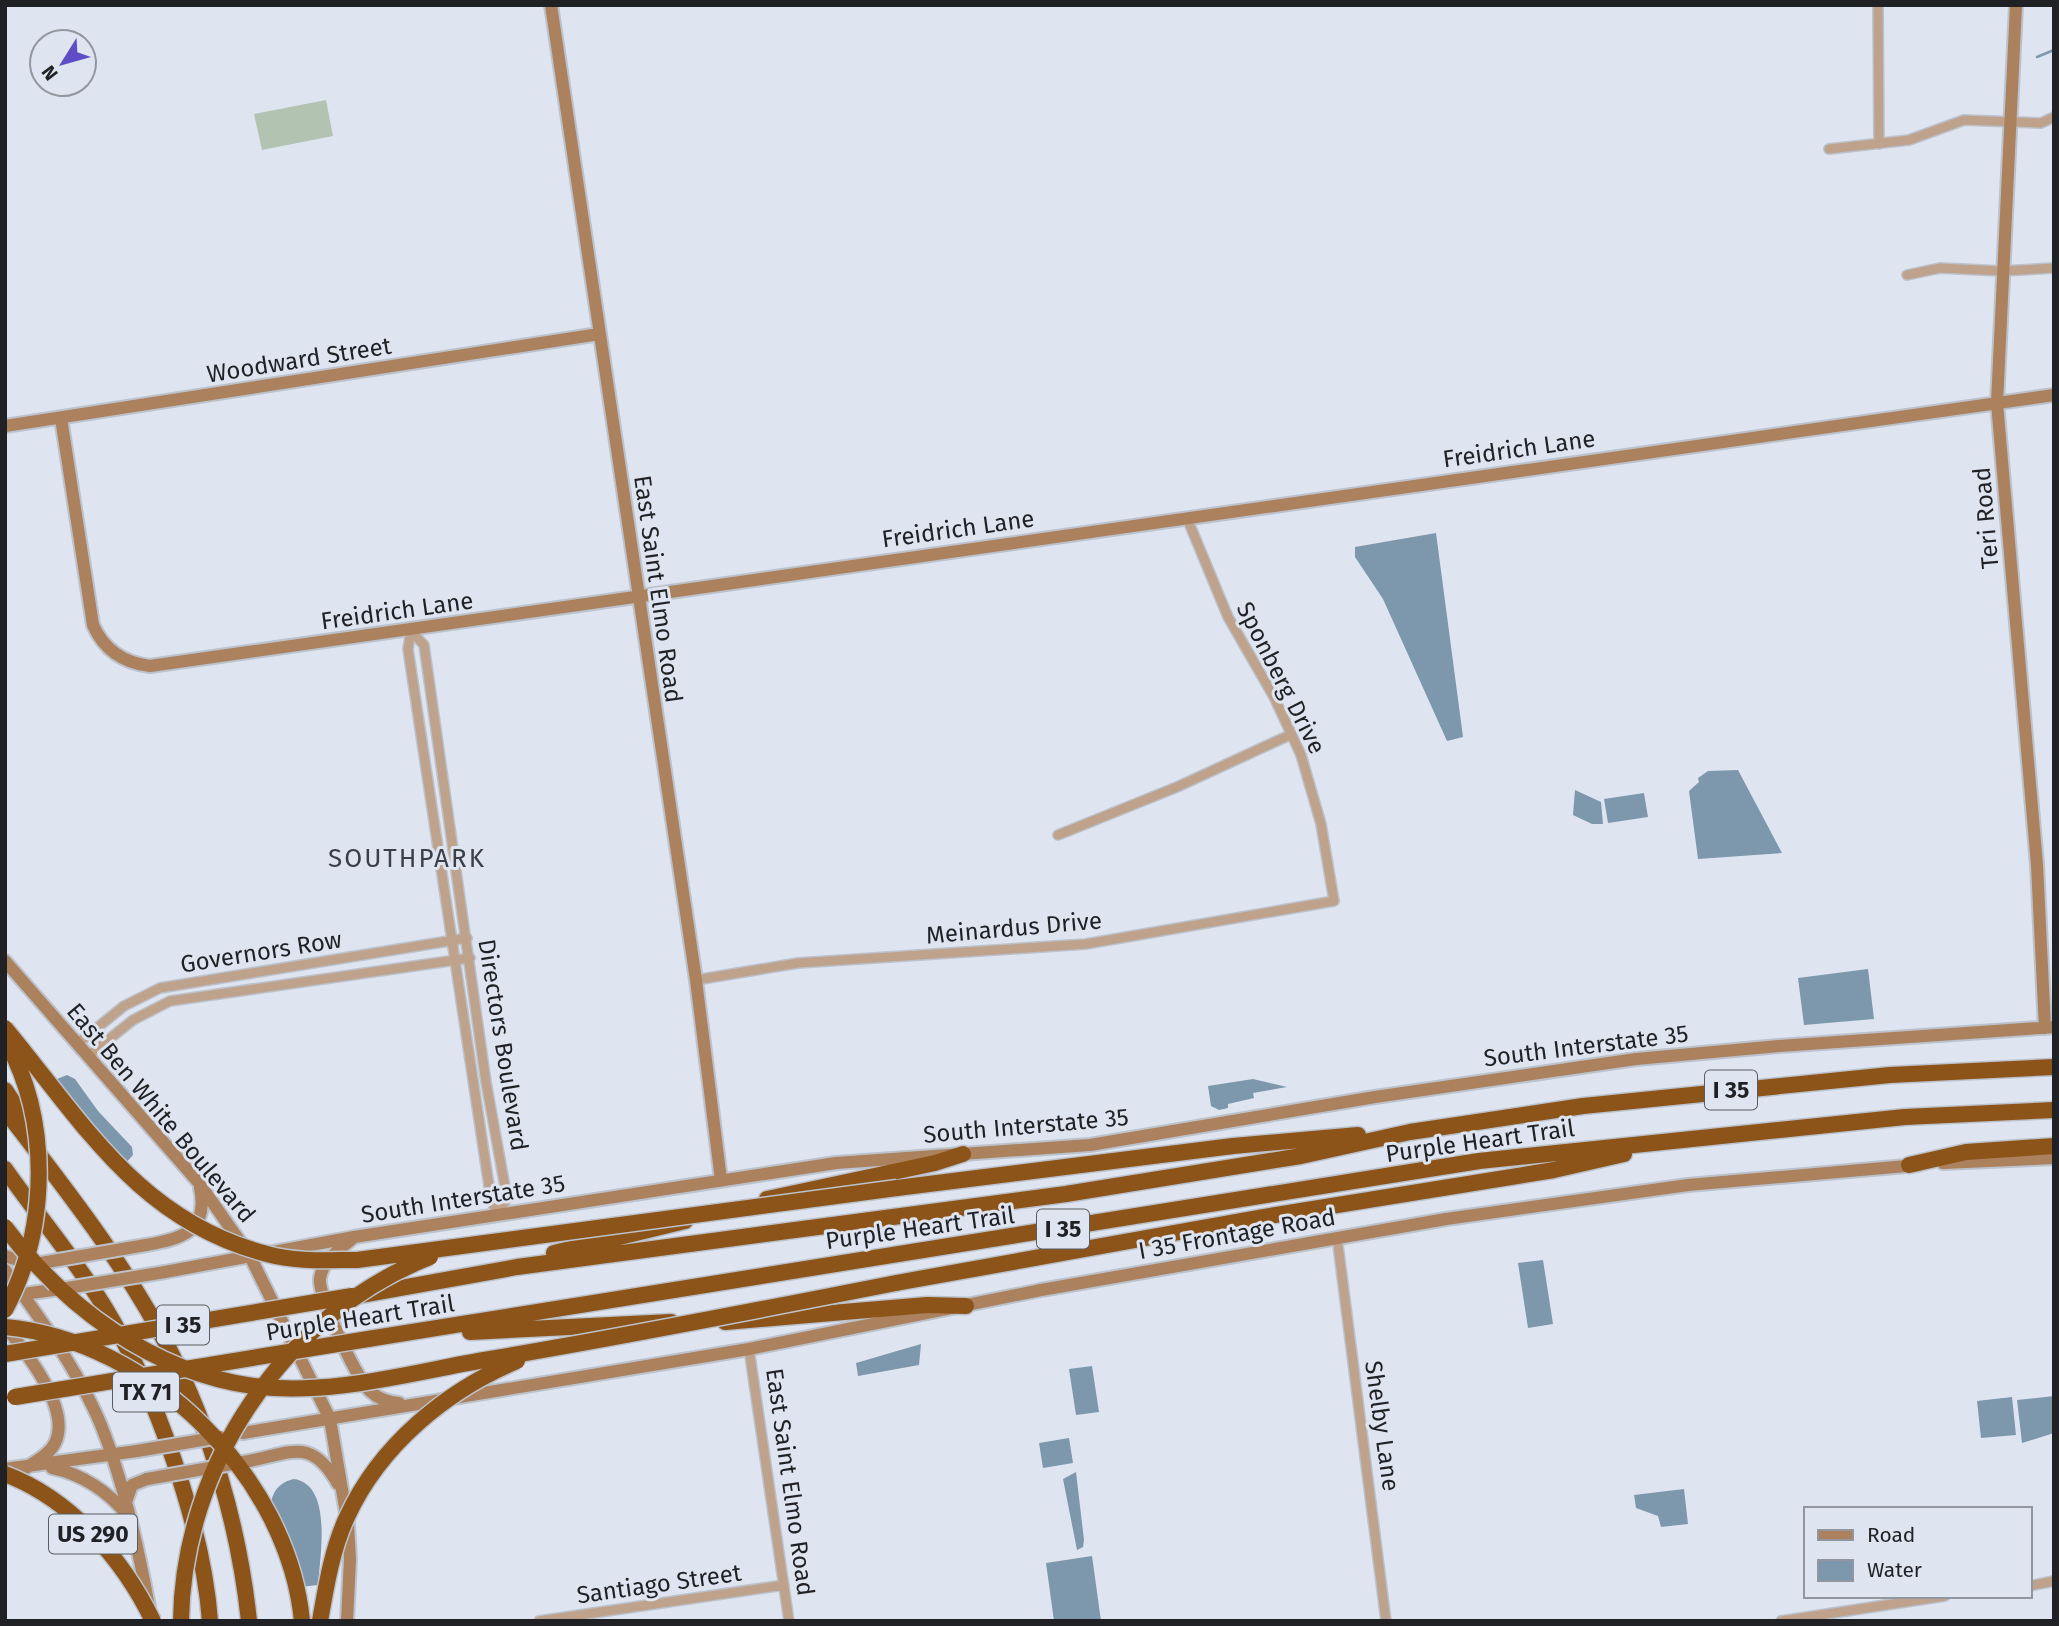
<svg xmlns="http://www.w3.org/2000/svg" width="2059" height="1626" font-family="'Fira Sans',sans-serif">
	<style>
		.green { fill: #b3c3b1 }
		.water { fill: #7d97ad }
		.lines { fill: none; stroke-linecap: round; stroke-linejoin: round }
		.stream { stroke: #7d97ad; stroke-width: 2.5 }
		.street-casing { stroke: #bcc2cb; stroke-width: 12 }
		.secondary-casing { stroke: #bcc2cb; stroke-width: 16 }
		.highway-casing { stroke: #bcc2cb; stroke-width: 19 }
		.street { stroke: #bfa28b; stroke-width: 9 }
		.secondary { stroke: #ab815e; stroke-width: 12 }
		.highway { stroke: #8d5419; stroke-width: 16 }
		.secondary-bridge-casing { stroke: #bcc2cb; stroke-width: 16; stroke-linecap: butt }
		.highway-bridge-casing { stroke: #bcc2cb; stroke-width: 19; stroke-linecap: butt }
		.secondary-bridge { stroke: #ab815e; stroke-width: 12 }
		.highway-bridge { stroke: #8d5419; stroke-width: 16 }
		.labels { text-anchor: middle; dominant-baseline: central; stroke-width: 6; stroke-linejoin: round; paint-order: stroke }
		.shield { fill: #dfe5f0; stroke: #595c62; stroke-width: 2 }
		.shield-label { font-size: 23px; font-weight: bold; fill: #1f2125 }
		.street-label { font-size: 24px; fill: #1f2125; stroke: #dfe5f0 }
		.neighbourhood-label { font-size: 26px; letter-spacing: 2px; fill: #3b3f48; stroke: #dfe5f0 }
	</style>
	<rect width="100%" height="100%" fill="#dfe5f0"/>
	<path class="green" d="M326,100L333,136L262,150L254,114Z"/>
	<path class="water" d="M1436,533L1463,737L1447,741L1383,599L1355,557V547Z
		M1738,770L1782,853L1698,859L1689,791L1699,782L1698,778L1708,771Z
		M1575,790L1601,802L1603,824H1592L1573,815Z
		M1644,793L1648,817L1608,823L1604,799Z
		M1868,969L1874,1019L1804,1025L1798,978Z
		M67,1075L75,1079L98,1111L132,1147L133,1155L122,1167L112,1168L102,1160L50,1087L57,1079Z
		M1253,1079L1287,1087L1253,1093L1254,1098L1228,1104V1108L1219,1110L1211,1106L1208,1086Z
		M1543,1260L1553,1324L1528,1328L1518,1263Z
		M921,1344L919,1365L858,1376L856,1363Z
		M1092,1366L1099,1412L1076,1415L1069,1369Z
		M2054,1396V1433L2022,1443L2017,1400Z
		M2012,1397L2016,1435L1981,1438L1977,1401Z
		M1069,1438L1073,1463L1043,1468L1039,1443Z
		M1076,1472L1084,1540L1083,1547L1077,1550L1063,1479Z
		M294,1479C333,1485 320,1556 318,1585L291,1588C282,1558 248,1489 294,1479Z
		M1684,1489L1688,1524L1661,1527L1658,1516L1636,1508L1634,1495Z
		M1092,1556L1101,1621H1054L1046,1563Z"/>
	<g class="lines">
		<path class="stream" d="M2037,57L2054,50"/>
		<g class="street-casing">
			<path id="street" d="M1878,5L1879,144
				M1829,149L1909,140L1964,120L2041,123L2054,117
				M1907,275L1940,268L2002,271L2054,268
				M411,631L424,645L486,1082L507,1198L498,1215
				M411,631L408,649L491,1199L498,1215
				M1058,835L1177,787L1292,734
				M696,980L798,963L1086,944L1334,901L1321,824L1301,755L1274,697L1228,617L1187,518
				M77,1044L124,1006L160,988L467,938
				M88,1056L133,1020L170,1001L470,958
				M1337,1237L1386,1621
				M749,1349L789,1621
				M2029,1586L2054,1581
				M539,1621L784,1585
				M1781,1621L1945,1596"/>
		</g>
		<g class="secondary-casing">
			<path id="secondary" d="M551,5L696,980L721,1180
				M2016,5L1997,403L2037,865L2045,1028
				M61,418L93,625C104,650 124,663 150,666L2054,395
				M5,426L599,334
				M5,961L199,1183L250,1256L330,1419L348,1525L350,1559L347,1621
				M1943,1163L2054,1158
				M354,1237C341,1249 323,1259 320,1278C317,1294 357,1380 370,1391C378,1399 388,1402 399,1403
				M146,1245C182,1239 209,1231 200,1188
				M5,1256L31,1264
				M5,1270C40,1318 78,1370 101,1425C124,1483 138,1546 149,1607
				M165,1272L354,1237L836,1163L1090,1145L1375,1097L1636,1059L1779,1046L2054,1027
				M16,1295L53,1290
				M5,1326C25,1351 72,1409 55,1443C50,1454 36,1461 26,1468
				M243,1433L749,1349L1041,1290L1446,1219L1688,1185L1918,1165
				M249,1461C294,1452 312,1438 338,1484
				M52,1468C82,1474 109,1492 127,1515
				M5,1469L137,1451
				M126,1502L132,1485L147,1479"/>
		</g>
		<g class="highway-casing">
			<path id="highway" d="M5,1090L28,1125
				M5,1110C63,1186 124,1262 168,1347C211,1430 239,1527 249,1621
				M1909,1165L1966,1152L2054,1146
				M5,1169C38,1216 76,1260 105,1308C155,1390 203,1526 210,1621
				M897,1188L1233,1146L1358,1135
				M767,1199L935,1163L963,1154
				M554,1253L685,1221
				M896,1283L1263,1217L1554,1170L1624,1154
				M362,1295L517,1267L1066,1194L1301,1156L1410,1132L1583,1106L1890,1075L2054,1067
				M725,1322L927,1305L966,1306
				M470,1332L671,1322
				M368,1339L1479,1161L1905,1117L2054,1110"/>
		</g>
		<use href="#street" class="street"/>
		<use href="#secondary" class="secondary"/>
		<use href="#highway" class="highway"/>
		<g class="secondary-bridge-casing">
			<path id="secondary-bridge" d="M35,1264L146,1245
				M55,1290L165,1272
				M137,1451L220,1437
				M147,1479L249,1461"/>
		</g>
		<g class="highway-bridge-casing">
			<path id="highway-bridge" d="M5,1028C83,1122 139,1221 267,1254C296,1262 327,1260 357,1260L897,1188
				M5,1039C51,1120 49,1228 5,1310
				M5,1227C65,1307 152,1372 253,1386C330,1396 409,1373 484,1360C622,1337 759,1310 896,1283
				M5,1327C150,1340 288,1477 302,1621
				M5,1354L352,1296
				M15,1397L368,1339
				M5,1474C71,1499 123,1559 153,1621
				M181,1621C183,1465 285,1314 430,1257
				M320,1621C326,1587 332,1549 347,1517C380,1445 446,1391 517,1361"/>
		</g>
		<use href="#secondary-bridge" class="secondary-bridge"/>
		<use href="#highway-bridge" class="highway-bridge"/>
	</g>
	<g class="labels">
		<g class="shield">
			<rect x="1705" y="1070.5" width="52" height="39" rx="5"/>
			<rect x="1037" y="1209.5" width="52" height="39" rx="5"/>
			<rect x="157" y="1305.5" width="52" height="39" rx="5"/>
			<rect x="113" y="1372.5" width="66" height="39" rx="5"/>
			<rect x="49" y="1514.5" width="88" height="39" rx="5"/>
		</g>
		<g class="shield-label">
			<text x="1731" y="1090">I 35</text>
			<text x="1063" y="1229">I 35</text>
			<text x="183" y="1325">I 35</text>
			<text x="146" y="1392">TX 71</text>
			<text x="93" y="1534">US 290</text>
		</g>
		<g class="street-label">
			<text transform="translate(299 360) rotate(-9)">Woodward Street</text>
			<text transform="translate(1519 449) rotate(-8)">Freidrich Lane</text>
			<text transform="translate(1986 518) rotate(-95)">Teri Road</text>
			<text transform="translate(958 529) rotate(-8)">Freidrich Lane</text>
			<text transform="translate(658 589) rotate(82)">East Saint Elmo Road</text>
			<text transform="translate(397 611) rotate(-8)">Freidrich Lane</text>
			<text transform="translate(1281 678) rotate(63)">Sponberg Drive</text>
			<text transform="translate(1014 928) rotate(-5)">Meinardus Drive</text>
			<text transform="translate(261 952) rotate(-9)">Governors Row</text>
			<text transform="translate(503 1045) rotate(81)">Directors Boulevard</text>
			<text transform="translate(1586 1046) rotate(-7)">South Interstate 35</text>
			<text transform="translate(161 1113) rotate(50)">East Ben White Boulevard</text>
			<text transform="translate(1026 1126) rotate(-5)">South Interstate 35</text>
			<text transform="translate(1480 1141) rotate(-8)">Purple Heart Trail</text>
			<text transform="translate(463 1199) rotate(-9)">South Interstate 35</text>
			<text transform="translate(920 1228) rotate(-8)">Purple Heart Trail</text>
			<text transform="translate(1237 1234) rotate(-10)">I 35 Frontage Road</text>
			<text transform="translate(360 1318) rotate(-9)">Purple Heart Trail</text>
			<text transform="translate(1382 1426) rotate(82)">Shelby Lane</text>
			<text transform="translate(790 1482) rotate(82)">East Saint Elmo Road</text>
			<text transform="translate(659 1584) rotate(-8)">Santiago Street</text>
		</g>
		<g class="neighbourhood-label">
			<text x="407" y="858">SOUTHPARK</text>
		</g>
	</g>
	<rect width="2059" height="1626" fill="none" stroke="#1f2125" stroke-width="14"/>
	<rect x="1804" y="1507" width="228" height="91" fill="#dfe5f0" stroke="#92979f" stroke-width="2"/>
	<rect x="1818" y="1530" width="35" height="10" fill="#ab815e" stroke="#92979f" stroke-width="2"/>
	<text x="1867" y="1542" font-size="21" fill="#1f2125">Road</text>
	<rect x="1818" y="1560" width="35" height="21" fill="#7d97ad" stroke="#92979f" stroke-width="2"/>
	<text x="1867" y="1577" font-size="21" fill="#1f2125">Water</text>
	<g transform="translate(63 63) rotate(233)"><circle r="33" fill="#dfe5f0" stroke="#92979f" stroke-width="2"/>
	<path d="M0-5L12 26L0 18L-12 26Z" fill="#5f4dc6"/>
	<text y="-10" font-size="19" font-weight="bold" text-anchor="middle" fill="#1f2125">N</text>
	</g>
</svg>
